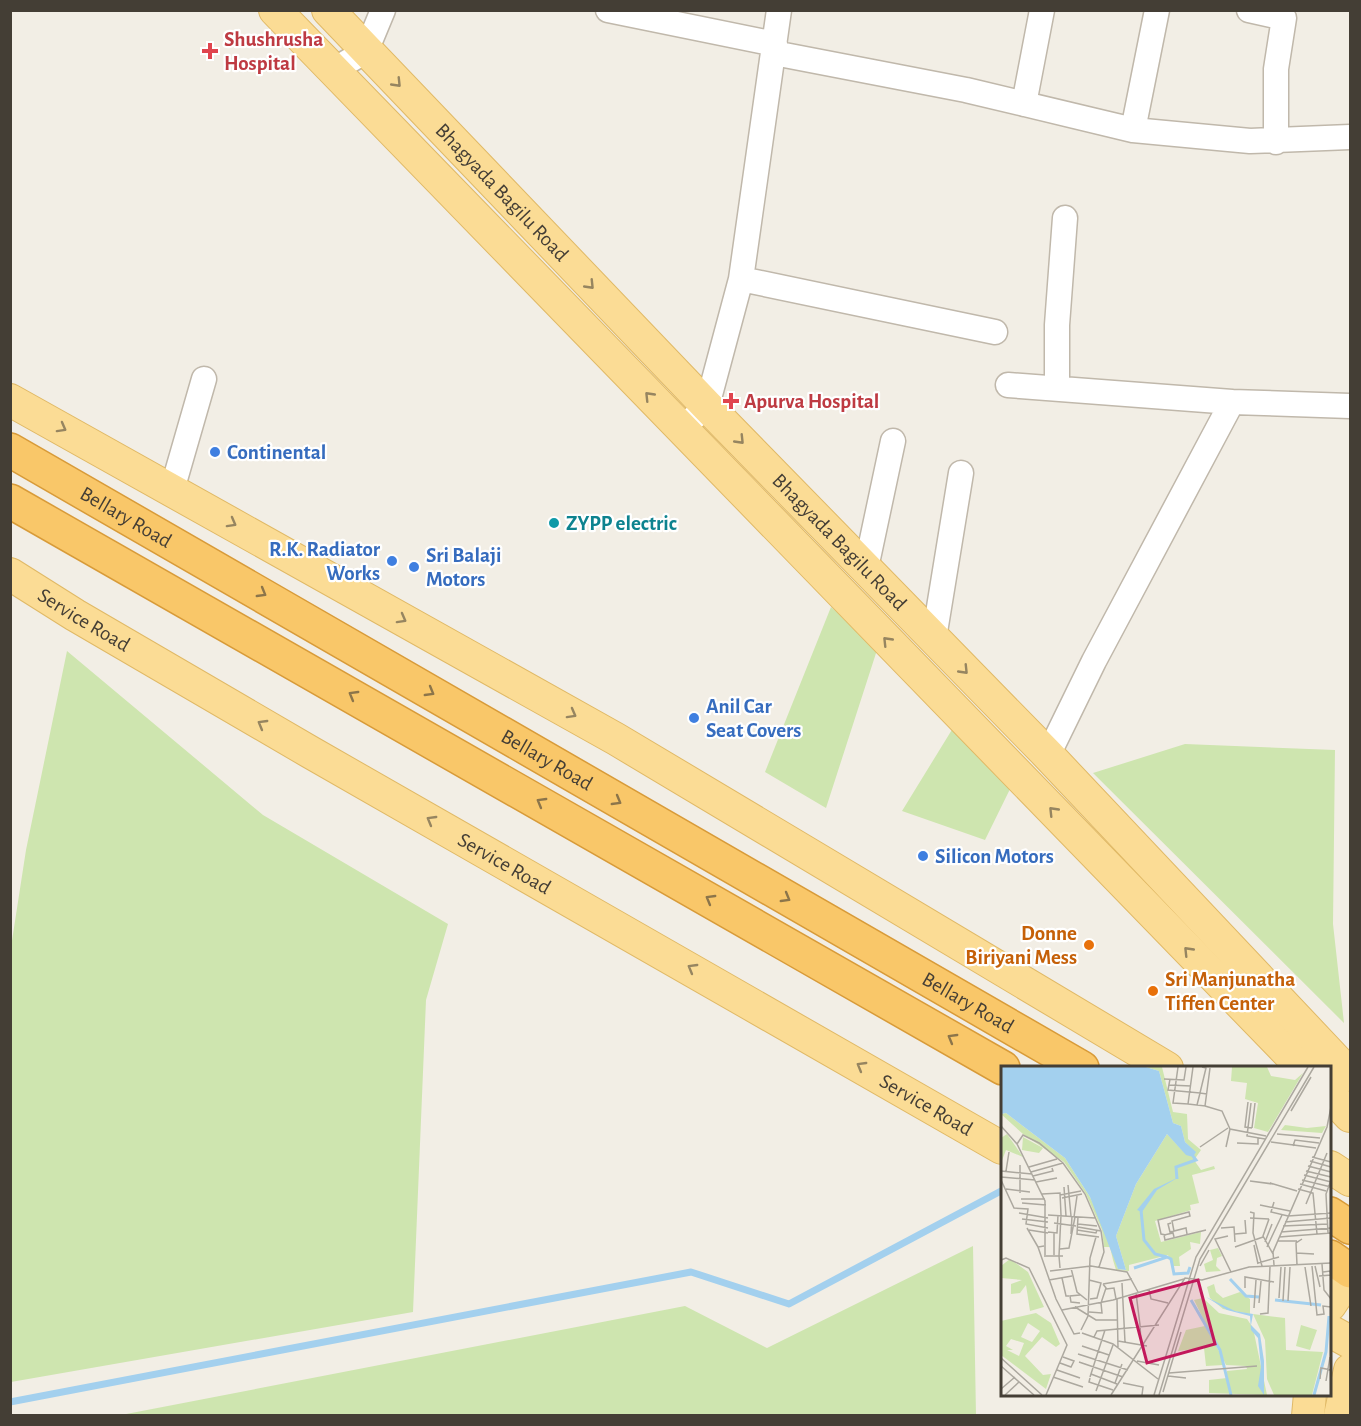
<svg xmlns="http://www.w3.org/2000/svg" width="1361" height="1426" font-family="'Alegreya Sans',sans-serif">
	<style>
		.green { fill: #cee5af }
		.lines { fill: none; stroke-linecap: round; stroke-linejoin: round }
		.stream { stroke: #a3d0ee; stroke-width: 7 }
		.minor-casing { stroke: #c0b8ab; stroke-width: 27 }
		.major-casing { stroke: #e0b966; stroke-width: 34 }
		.highway-casing { stroke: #d89b39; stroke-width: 36 }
		.minor { stroke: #fff; stroke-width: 24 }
		.major { stroke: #fbdc95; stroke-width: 32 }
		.highway { stroke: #f9c769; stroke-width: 33 }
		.oneway { stroke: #968560 }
		.oneway2 { stroke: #8c754a }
		.health-dot { fill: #e0444e; stroke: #fff; stroke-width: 2 }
		.shop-dot { fill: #3f7fe0; stroke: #fff; stroke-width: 2 }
		.culture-dot { fill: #0f9aa8; stroke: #fff; stroke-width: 2 }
		.food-dot { fill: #e8710a; stroke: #fff; stroke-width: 2 }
		.labels { text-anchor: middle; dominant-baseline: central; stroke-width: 4.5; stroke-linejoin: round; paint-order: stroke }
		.health-label { font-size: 21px; font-weight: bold; fill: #be3a42; stroke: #fff; text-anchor: start }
		.street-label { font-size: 21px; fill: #443e35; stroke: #fff }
		.shop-label { font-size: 21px; font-weight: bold; fill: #366cbe; stroke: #fff; text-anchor: start }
		.culture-label { font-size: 21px; font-weight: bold; fill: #0d838f; stroke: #fff; text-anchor: start }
		.food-label { font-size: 21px; font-weight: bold; fill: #c56008; stroke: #fff; text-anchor: end }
		.inset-river { fill: none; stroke: #a3d0ee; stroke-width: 3 }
		.inset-road { fill: none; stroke: #aca89f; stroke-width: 1.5 }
		.view { fill: #c2185b; fill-opacity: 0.15; stroke: #c2185b; stroke-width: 3 }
		.inset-edge { fill: none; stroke: #443e35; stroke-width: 3 }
	</style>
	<rect width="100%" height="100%" fill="#f2eee5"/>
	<path class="green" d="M831,607L878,647L826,808L765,772Z
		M67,651L263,815L448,924L426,1000L413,1312L11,1382V947L26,850Z
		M953,728L1012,785L985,840L902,811Z
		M1185,744L1335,750L1333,924L1344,1023L1093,773Z
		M973,1246L976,1415H121L685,1306L767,1348Z"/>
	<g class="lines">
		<path class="stream" d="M10,1402L691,1272L789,1304L1001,1191"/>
		<g class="minor-casing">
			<path id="minor" d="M608,10L775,44
				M1249,10L1284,18L1276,69V142
				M774,53L966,90L1133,130L1250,141L1350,137
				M332,71L366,51L383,10
				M1024,104L1042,10
				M1133,130L1157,10
				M741,279L995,332
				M1008,385L1232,402
				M1057,388V325L1065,218
				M681,429L707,406L741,279L779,10
				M172,490L204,379
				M866,568L893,441
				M934,638L961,473
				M1048,755L1094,661L1232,402L1350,406"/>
		</g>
		<g class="major-casing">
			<g id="major">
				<path d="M275,10L1303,1068"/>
				<path id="s1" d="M328,10L707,406L1048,755L1350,1075"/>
				<path d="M10,400L616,739L1167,1068"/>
				<path id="s2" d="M10,574L75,615L310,752L1002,1148"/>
				<path d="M1330,1095L1350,1116"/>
				<path d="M1330,1167L1350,1180"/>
				<path d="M1330,1305L1350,1275"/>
				<path d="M1330,1331L1350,1342"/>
				<path d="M1308,1416L1310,1394"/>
				<path d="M1340,1416L1350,1370"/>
			</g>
		</g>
		<g class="highway-casing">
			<g id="highway">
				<path id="s3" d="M10,450L1082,1068"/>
				<path d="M10,501L1003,1068"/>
				<path d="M1330,1214L1350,1227"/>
				<path d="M1330,1257L1350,1271"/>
			</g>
		</g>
		<use href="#minor" class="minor"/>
		<use href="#major" class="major"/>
		<use href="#highway" class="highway"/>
	</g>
	<defs><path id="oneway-chevron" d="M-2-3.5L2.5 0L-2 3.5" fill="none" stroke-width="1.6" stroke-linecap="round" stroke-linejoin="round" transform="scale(1.5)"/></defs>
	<g class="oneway">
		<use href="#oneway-chevron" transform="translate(397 83) rotate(46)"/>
		<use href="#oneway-chevron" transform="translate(590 285) rotate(46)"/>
		<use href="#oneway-chevron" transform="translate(649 396) rotate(-134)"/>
		<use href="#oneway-chevron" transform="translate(62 428) rotate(29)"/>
		<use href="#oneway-chevron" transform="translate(740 440) rotate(46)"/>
		<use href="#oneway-chevron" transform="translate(232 523) rotate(29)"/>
		<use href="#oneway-chevron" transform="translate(402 619) rotate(29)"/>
		<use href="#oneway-chevron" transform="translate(887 641) rotate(-134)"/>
		<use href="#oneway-chevron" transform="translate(964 670) rotate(46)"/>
		<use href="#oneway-chevron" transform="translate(572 714) rotate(29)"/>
		<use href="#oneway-chevron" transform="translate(262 724) rotate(-150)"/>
		<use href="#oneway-chevron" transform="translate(1053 811) rotate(-134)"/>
		<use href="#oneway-chevron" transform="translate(431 820) rotate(-150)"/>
		<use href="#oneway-chevron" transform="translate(1188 951) rotate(-134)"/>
		<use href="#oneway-chevron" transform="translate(692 968) rotate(-150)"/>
		<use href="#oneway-chevron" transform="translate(861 1066) rotate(-150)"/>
	</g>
	<g class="oneway2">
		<use href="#oneway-chevron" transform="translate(262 593) rotate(30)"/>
		<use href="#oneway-chevron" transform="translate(430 692) rotate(30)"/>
		<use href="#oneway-chevron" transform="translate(353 695) rotate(-150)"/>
		<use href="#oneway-chevron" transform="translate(617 801) rotate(30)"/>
		<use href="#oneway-chevron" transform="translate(541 802) rotate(-150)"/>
		<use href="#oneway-chevron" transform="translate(786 898) rotate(30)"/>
		<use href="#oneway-chevron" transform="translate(710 899) rotate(-150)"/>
		<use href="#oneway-chevron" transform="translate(952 1038) rotate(-150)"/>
	</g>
	<g class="health-dot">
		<path d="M207 42h6v6h6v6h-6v6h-6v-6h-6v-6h6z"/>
		<path d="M728 392h6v6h6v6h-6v6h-6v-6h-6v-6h6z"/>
	</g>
	<g class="shop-dot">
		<circle cx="215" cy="452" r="6"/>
		<circle cx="392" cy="561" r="6"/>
		<circle cx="414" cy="567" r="6"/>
		<circle cx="694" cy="718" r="6"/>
		<circle cx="923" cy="856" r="6"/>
	</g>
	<circle class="culture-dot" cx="554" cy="523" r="6"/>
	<g class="food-dot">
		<circle cx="1089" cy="945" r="6"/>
		<circle cx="1153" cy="991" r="6"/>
	</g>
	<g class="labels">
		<g class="health-label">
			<text x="224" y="39">Shushrusha<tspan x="224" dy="24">Hospital</tspan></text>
			<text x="744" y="401">Apurva Hospital</text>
		</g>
		<g class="street-label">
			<text stroke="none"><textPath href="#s1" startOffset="252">Bhagyada Bagilu Road</textPath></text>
			<text stroke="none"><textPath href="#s3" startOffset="134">Bellary Road</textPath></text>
			<text stroke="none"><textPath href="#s1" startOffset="738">Bhagyada Bagilu Road</textPath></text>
			<text stroke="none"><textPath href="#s2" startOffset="87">Service Road</textPath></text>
			<text stroke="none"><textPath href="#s3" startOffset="620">Bellary Road</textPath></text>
			<text stroke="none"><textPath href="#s2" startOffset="573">Service Road</textPath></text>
			<text stroke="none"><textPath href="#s3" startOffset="1106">Bellary Road</textPath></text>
			<text stroke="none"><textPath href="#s2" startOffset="1059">Service Road</textPath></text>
		</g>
		<g class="shop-label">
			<text x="227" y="452">Continental</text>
			<text x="380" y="549" text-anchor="end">R.K. Radiator<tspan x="380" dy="24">Works</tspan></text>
			<text x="426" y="555">Sri Balaji<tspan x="426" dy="24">Motors</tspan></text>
			<text x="706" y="706">Anil Car<tspan x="706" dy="24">Seat Covers</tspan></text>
			<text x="935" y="856">Silicon Motors</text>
		</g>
		<g class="culture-label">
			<text x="566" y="523">ZYPP electric</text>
		</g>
		<g class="food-label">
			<text x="1077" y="933">Donne<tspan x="1077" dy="24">Biriyani Mess</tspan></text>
			<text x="1165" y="979" text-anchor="start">Sri Manjunatha<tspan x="1165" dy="24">Tiffen Center</tspan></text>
		</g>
	</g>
	<g transform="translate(1001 1066)">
		<rect width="330" height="330" fill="#f2eee5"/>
		<path d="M145,1H161L172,46L186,48L187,73L200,84L193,94L200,104L213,100L214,103L191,109L198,137L189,139L190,144L154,155L160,176L200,166L199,178L189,176L190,183L178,191L179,200H171L167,189L128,199V205L115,204L112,194L109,181H103L101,164L85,128L63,96L22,68L0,48L5,47L64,92L89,131L111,179L117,203L125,204L115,170L135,118L166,68L181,84L194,86L184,76L180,60L172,57L158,5ZM231,1H266L270,10L294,14L302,7L267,66L253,62L257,37L244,33L246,17L230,15ZM284,59L306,62L325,60L321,67L280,64ZM6,68L22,91L5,84L0,97V72ZM22,71L42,82L38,87L21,84ZM217,182L221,190L216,192L215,200L220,205L205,206L203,198L212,194L209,184ZM9,193L27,206L43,241L29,245L25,219L19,227L10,228V218L21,214L0,212V200ZM213,218L215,226L222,232L239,226L249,233V248L222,243L209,232L206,221ZM202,232L218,247L246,253L252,262L266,329L208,327V314L226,312V305L246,303L245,300L225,299L193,234ZM35,247L50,257L59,278L55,281L41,271L24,290L42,309L50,308L45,323L0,289V255ZM27,257L39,265L31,276L20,271ZM10,273L23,277L18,290L6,284H12L5,280ZM252,248L284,252L285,284L322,286L311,329H273L266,313L264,274ZM300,259L316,264L309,284L295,280ZM204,260L219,287L222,299L205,300L203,282L177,285L185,264Z" fill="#cee5af" fill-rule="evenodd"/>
		<path d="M0,1H145L158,5L172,57L180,60L184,76L195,86L192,91L185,89L166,68L135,118L115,170L125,204L117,203L89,131L64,92L5,47L0,48ZM178,111L156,124L141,146L136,144L153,123ZM205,231L234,245L252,248L250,259L259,268L263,295V329L257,320L260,301L257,272L250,264L249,250L226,244Z" fill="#a3d0ee"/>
		<path class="inset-river" d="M176,113L175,101L195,94L192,90M140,144L143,174L154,188L166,191M133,202L166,191L170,193L173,208L187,207L189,201M229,213L245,230L258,231M190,234L219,284L230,329M274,234L320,239M313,329L325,286L328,250"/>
		<path class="inset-road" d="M177,1L172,37L187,38L192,1M163,13L183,14L185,1M169,13L167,24L199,27L205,2L201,1M168,19L190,20M247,36L244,61L251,62M250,37L246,70L264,73M187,38L204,40L209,2M196,39L199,27L206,28M204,40L221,45L229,63L265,70M290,45L310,11M0,60L16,78L44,135V189M251,62L254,37M276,68L319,72M270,76L315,82M236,77L257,78V72M16,78L22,69L38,77L62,97L84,128L100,165L103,186L98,201M292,80L294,74L318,77M199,81L227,62M225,81L229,63M311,91L330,96M309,95L330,101M307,100L330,106M28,101L56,93M0,105L31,108M5,105L8,86M305,105L330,111M30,106L62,97M303,109L330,116M32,110L52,105L51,102M0,111L34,114M0,114L13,142L27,143L25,158L47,162M301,114L330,121M249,115L272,118M35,116L56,112M269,117L296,125M299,118L325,125M67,119L70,150M63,121L65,150M5,123L29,126M297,123L312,127L316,168M19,127V99M41,128L59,127L60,149M59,129L80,125M61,132L81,128M20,133H44M273,136L270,146L287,150L330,147M21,137L45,139M305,138L326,87M259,139L289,145M249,146L253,147L252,167L261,200M18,147L47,152M47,149L94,152M60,149L58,190H62M73,151L76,130M77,151L76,168L98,171M249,152L268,153M21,153L47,156M268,153L262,170L272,188M284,156L330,152M53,157L75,160M170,157L167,158L169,166L185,162L186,168M77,158L96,160M282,160L327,158M77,161L100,165M26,162L37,181M220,162L233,161L234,176M28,164L47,167M76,164L95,167L96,164M47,166L56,167L57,149M280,166L330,162M327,167L325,128L330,114M70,168L71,150M234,168L245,167L244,154M165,169L160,168L157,154L188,146L189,150L171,155L173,165M227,170L214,173L230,206M173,171L172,167L163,169L164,174L205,164M278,171L330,167M277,175H296M264,176L271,158M253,179L257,198M43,180L37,181L55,233L73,268L79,267M234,181L262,171M266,181L281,149M59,183L68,182L74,151M295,187L313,188M53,189V167M43,190H58L59,202M0,194L5,192L28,202L66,279L45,329M257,197L278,191M321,198L323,224L330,233M273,199L272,186L326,61L330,41M296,199L295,177L301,173M199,200L208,184M311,200L316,249L323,248L322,240L330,241M314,200L319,221M304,201L310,240M70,202L76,226L86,234M49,205L90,200L126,206L137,226M318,210L330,209L329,205L322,206M61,212L65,230H68M48,214L71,210M88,214L100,217L96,232L89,233M121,217L124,276M102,218L131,213M244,222V211L273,216M105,223L113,222L115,233M148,223L150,233L167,237M135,227L139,259M79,229L69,230L70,236L79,237M278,232L280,201M116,233L117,282M282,235L284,201M287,235L289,201M100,237L105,222L102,218M258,237L260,215M74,241L95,254H116M253,242L255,214M61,244L112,234L183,213M88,246L101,247L100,237M259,248L267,247L269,201M139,259L140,278M80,264L87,250L89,192L95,171M81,267L112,278L157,313M93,271L96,265L158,259M117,275L146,280M81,280L108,289M77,288L127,304M0,292L41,329M136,295L158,299M78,296L122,311M59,297L70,301L73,295L62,291M0,300L33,329M56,304L79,312M168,307L256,300M90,308L116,318M167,310L185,312M52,311L82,321M89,311L104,264M89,312L88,316L112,324M319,313L320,302L330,304M325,315L329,291M114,317L121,298M122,317L142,321L141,329M0,323L14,311M95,325L112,279M162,326L180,266M4,329L18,316M110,329L184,212L201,214L248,201L330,197M153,329L195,191L307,1M158,329L199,193L313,1"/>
		<path class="view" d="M197,214L214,278L146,297L129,232Z"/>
		<rect width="330" height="330" class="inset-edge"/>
	</g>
	<rect width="1361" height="1426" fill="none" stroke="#443e35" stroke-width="24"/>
</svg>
